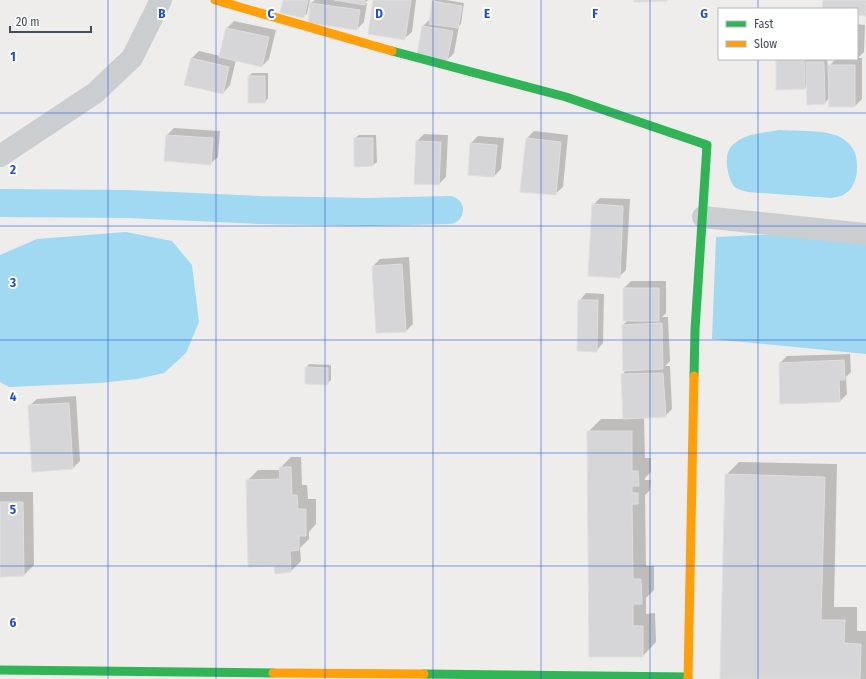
<svg xmlns="http://www.w3.org/2000/svg" width="866" height="679" font-family="'Fira Sans Condensed',sans-serif">
	<style>
		.water { fill: #a0d9f1 }
		.shadow { fill: #0003 }
		.lines { fill: none; stroke-linecap: round; stroke-linejoin: round }
		.canal { stroke: #a0d9f1; stroke-width: 28 }
		.building { fill: #d6d6d8; stroke: #dfdfdf }
		.street { stroke: #cbced1; stroke-width: 22 }
		.fast { stroke: #30b455; stroke-width: 9 }
		.slow { stroke: #ff9f0a; stroke-width: 9 }
		.grid { fill: none; stroke: #1d4ed8; stroke-width: 1; stroke-opacity: 0.55 }
		.grid-label { font-size: 13px; text-anchor: middle; font-weight: bold; fill: #1d4ed8; stroke: #fff; stroke-width: 4; stroke-linejoin: round; paint-order: stroke }
	</style>
	<rect width="100%" height="100%" fill="#eeedec"/>
	<path class="water" d="M779,130C795,131 821,130 835,135C843,137 852,145 855,153C859,166 858,184 846,193C843,196 837,197 832,198L748,192C745,191 739,190 736,188C728,182 724,159 729,150C730,148 733,144 735,143C746,133 765,133 779,130Z
		M126,232L172,241L192,265L199,322L186,353L164,373L137,379L100,383L9,387L0,382V255L37,239Z
		M783,234L866,242V354L712,339L716,237Z"/>
	<path class="shadow" d="M284,0H310L307,14L303,17Z
		M315,0H368L365,3H367L364,22L357,29L311,3Z
		M374,0H416L412,32L404,39Z
		M435,0H446L464,3L461,24L459,26L454,53L447,60L418,54L423,26L430,19L433,2Z
		M234,21L276,30L269,59L262,66L236,60L230,85L223,93L191,59L199,51L220,56L227,28Z
		M857,24L865,25L864,52L858,58H862V99L855,106L829,98L825,103L807,86L805,88L777,59H827L828,67L836,59H857Z
		M252,73H268V98L265,102L249,76Z
		M174,128L220,131L218,157L210,164L167,135Z
		M534,131L568,135L563,187L555,194L527,138Z
		M424,134L448,135L446,177L439,184L415,183L417,141Z
		M359,135H376L377,162L373,165L355,166V138Z
		M478,136L504,138L501,169L494,176L471,143Z
		M600,198L630,199L626,270L619,277L593,205Z
		M409,257L413,324L406,331L373,266L380,259Z
		M631,281H666V313L662,317H668L670,361L665,366H670L672,409L665,416L644,417L645,458H651V472L645,478V480H651L650,490L645,495L646,566H654V590L646,598V614L655,613L656,642L643,656H590L588,432L601,419H624L622,375L627,369L624,370L623,325L628,320L624,288Z
		M586,293L604,294L603,343L596,351L579,301Z
		M850,354L851,372L846,377L847,394L840,401L780,363L787,356Z
		M309,364L331,365V380L327,384L306,368Z
		M76,396L80,461L73,468L29,406L37,399Z
		M291,457H301L302,485H307L308,499H316V524L309,532V539L300,548L301,561L291,571L275,565L247,481L258,470H281L280,468Z
		M739,462L837,464L834,607H857V631H866V679H721L726,475Z
		M0,492H33L34,565L24,575L0,576Z"/>
	<g class="lines">
		<path class="canal" d="M0,203L128,204L260,210L368,212L449,210"/>
	</g>
	<path class="building" d="M283,0H308L304,18L280,13Z
		M334,0H365V5Z
		M373,0H411L405,40L368,34Z
		M634,0H667V1L634,2Z
		M823,0H866V16L857,15V9H822Z
		M432,1L462,6L458,28L429,24Z
		M310,3L360,10L357,30L308,23Z
		M422,26L453,31L447,61L417,55Z
		M226,28L269,37L262,67L219,57Z
		M857,31H858L857,60L835,59H857Z
		M191,58L229,67L223,94L184,85Z
		M776,59H804L805,89L776,90Z
		M806,62H824L825,104L807,105Z
		M828,65H855V107H829Z
		M248,76H265V103H248Z
		M166,135L213,138L211,165L164,161Z
		M354,138H373V166L354,167Z
		M526,138L561,142L556,195L520,192Z
		M416,141L441,142L439,185L414,184Z
		M470,143L497,145L494,177L468,175Z
		M592,204L623,206L620,278L588,276Z
		M402,264L406,332L376,333L372,266Z
		M623,288H659V321H623Z
		M578,300H598L597,352L577,351Z
		M662,323L663,369L623,371L622,325Z
		M844,360L845,380H839L840,402L780,404L779,363Z
		M305,367L328,368V385L305,384Z
		M663,373L666,417L623,419L621,374Z
		M69,403L73,469L32,472L28,405Z
		M587,431H632V471H638L639,486H632V493H638V504H632L633,579H641L642,604H633V626H643V657H589Z
		M279,467H291L292,495H297L298,509H306V536H299V550L290,551L291,572L275,574L274,566L248,567L246,480L280,479Z
		M725,474L825,477L821,620H845L844,643L861,644L860,679H720Z
		M0,502H23L24,576L0,577Z"/>
	<g class="lines">
		<path class="street" d="M0,156L95,93L132,58L161,0
			M703,217L866,234"/>
		<path class="fast" d="M392,51L566,97L707,145L695,330L694,376
			M0,670L273,673
			M424,674L688,677"/>
		<path class="slow" d="M215,0L392,51
			M273,673L424,674
			M688,679L694,376"/>
	</g>
	<path class="grid" d="M108,0V679M216,0V679M325,0V679M433,0V679M541,0V679M650,0V679M758,0V9M758,59V679M0,113H866M0,226H866M0,340H866M0,453H866M0,566H866"/>
	<g class="grid-label">
		<text x="162" y="18">B</text>
		<text x="271" y="18">C</text>
		<text x="379" y="18">D</text>
		<text x="487" y="18">E</text>
		<text x="595" y="18">F</text>
		<text x="704" y="18">G</text>
		<text x="13" y="61">1</text>
		<text x="13" y="174">2</text>
		<text x="13" y="287">3</text>
		<text x="13" y="401">4</text>
		<text x="13" y="514">5</text>
		<text x="13" y="627">6</text>
	</g>
	<rect x="718" y="8" width="140" height="52" fill="#ffffff" stroke="#b4b8bd"/>
	<rect x="726" y="21" width="20" height="6" fill="#30b455" stroke="#b4b8bd"/>
	<text x="754" y="28" font-size="12" fill="#434e5b">Fast</text>
	<rect x="726" y="41" width="20" height="6" fill="#ff9f0a" stroke="#b4b8bd"/>
	<text x="754" y="48" font-size="12" fill="#434e5b">Slow</text>
	<path d="M10 26v6h81v-6" fill="none" stroke="#434e5b" stroke-width="2"/>
	<text x="16" y="26" font-size="12" fill="#434e5b" stroke="#ffffff" stroke-width="3" paint-order="stroke">20 m</text>
</svg>
